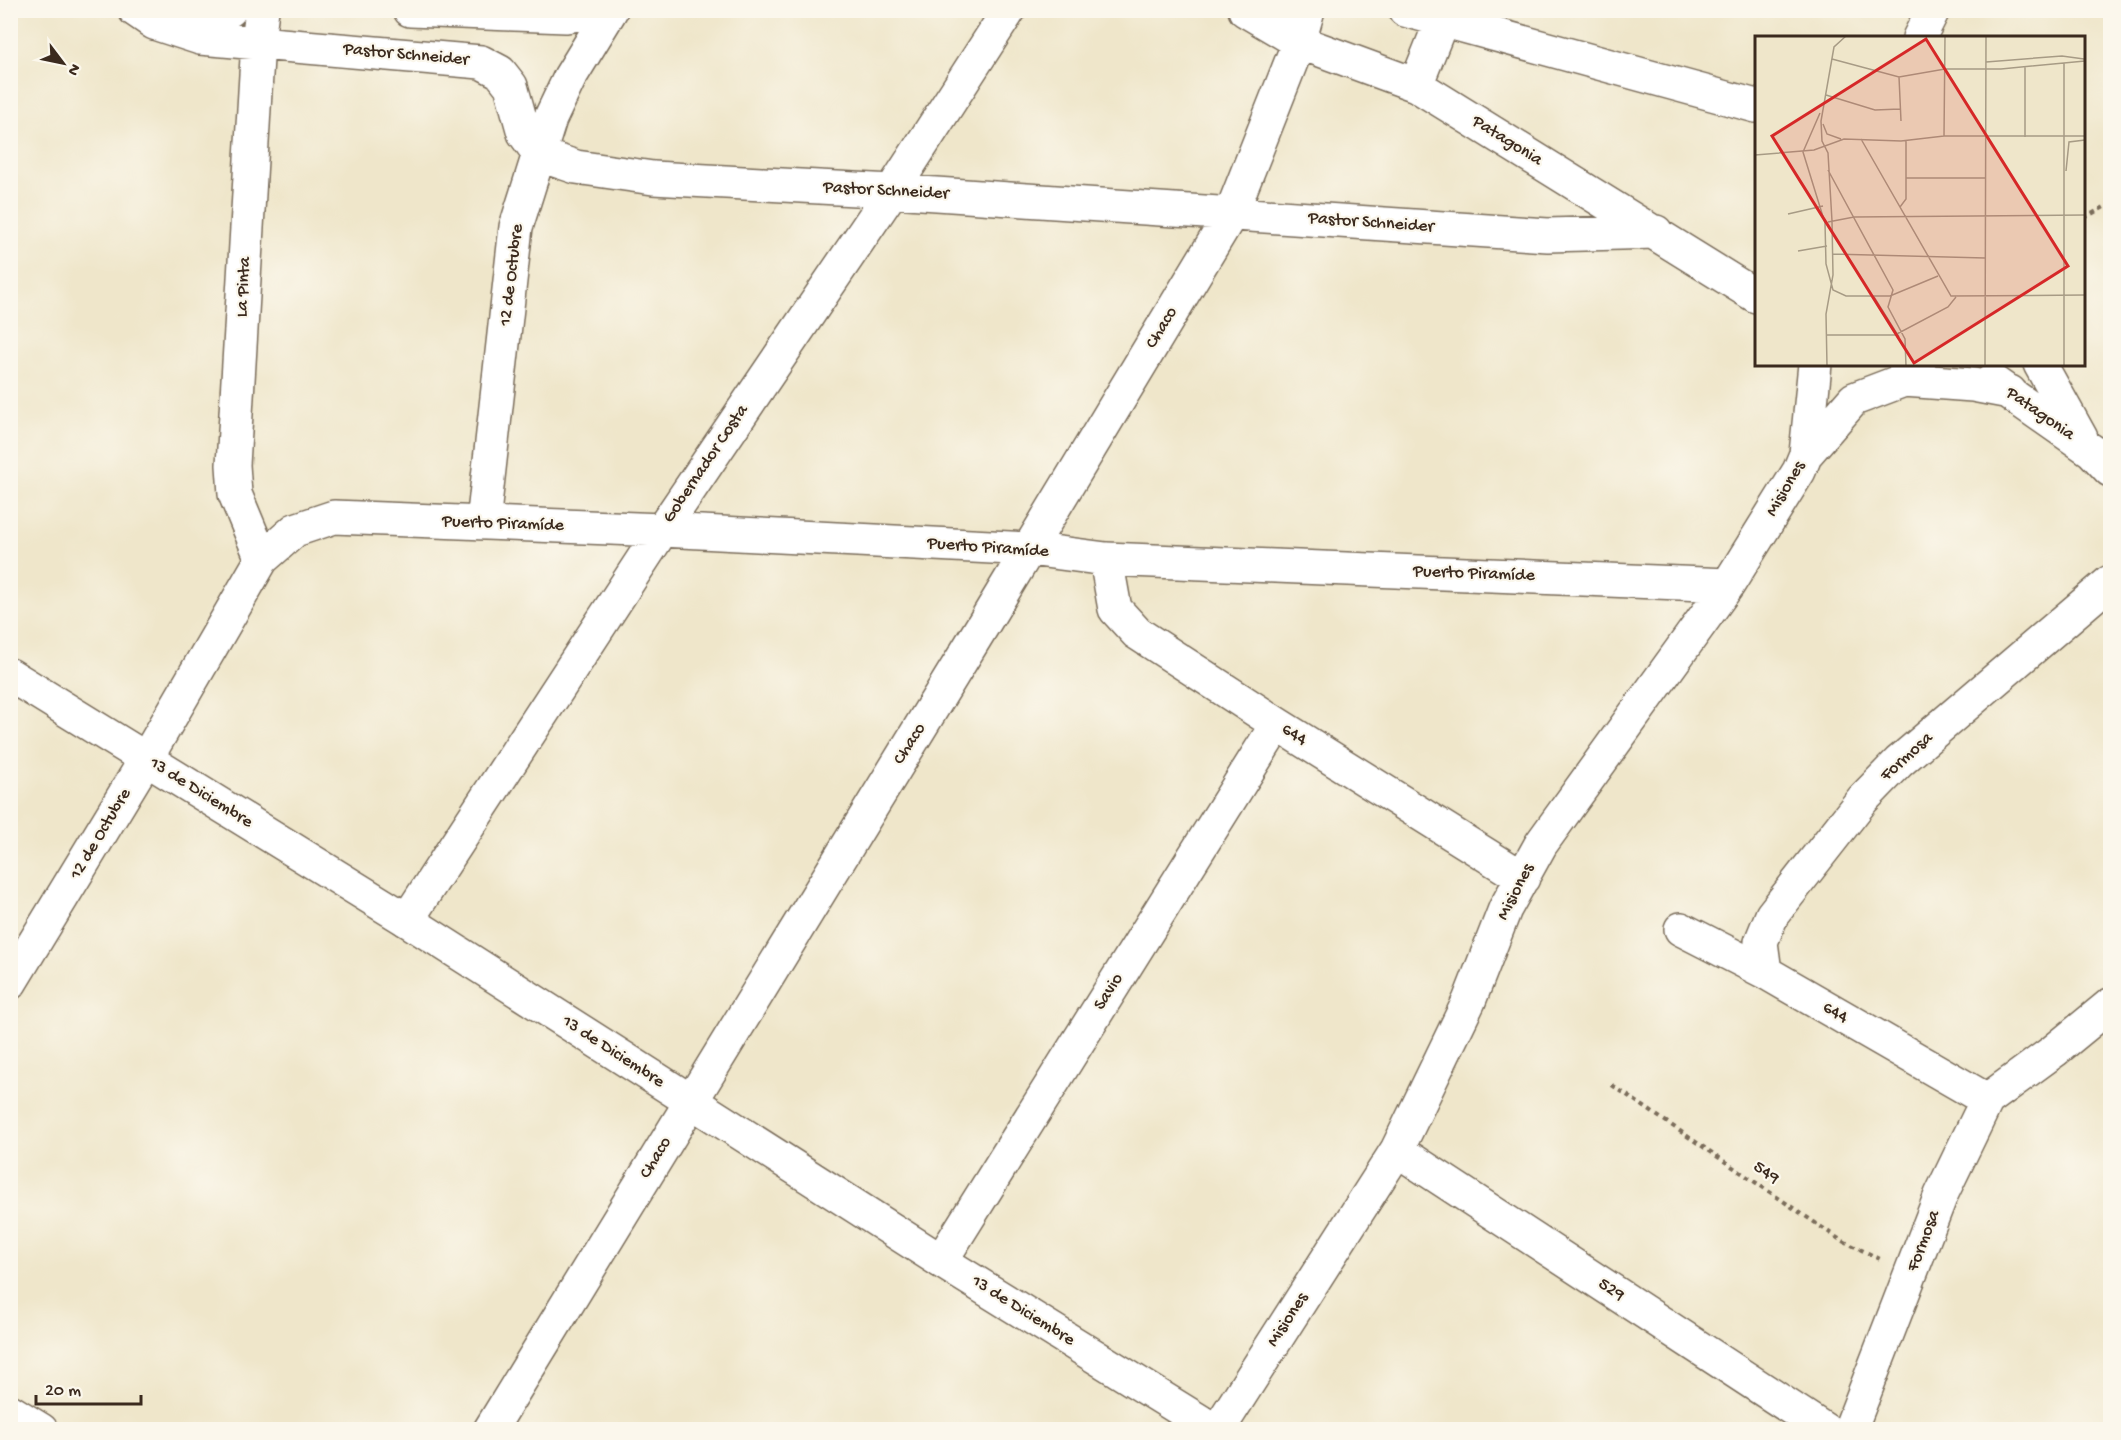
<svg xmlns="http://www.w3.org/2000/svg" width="2121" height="1440" font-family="'Gochi Hand',sans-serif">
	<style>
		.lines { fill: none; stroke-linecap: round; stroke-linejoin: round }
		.street-casing { stroke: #7a6c5a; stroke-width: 36 }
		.secondary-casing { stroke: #7a6c5a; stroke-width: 36 }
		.path { stroke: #7a6c5a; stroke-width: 4; stroke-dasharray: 4.5 4.5; stroke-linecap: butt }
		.street { stroke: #fff; stroke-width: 33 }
		.secondary { stroke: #fff; stroke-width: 33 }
		.labels { text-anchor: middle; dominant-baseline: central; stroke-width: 4.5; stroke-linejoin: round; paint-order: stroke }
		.street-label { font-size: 18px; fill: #3b2a1e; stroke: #fbf7ec }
		.inset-road { fill: none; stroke: #a79b85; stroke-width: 1.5 }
		.view { fill: #d62828; fill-opacity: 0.15; stroke: #d62828; stroke-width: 3 }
		.inset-edge { fill: none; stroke: #3b2a1e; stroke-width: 3 }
	</style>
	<rect width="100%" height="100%" fill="#fbf7ec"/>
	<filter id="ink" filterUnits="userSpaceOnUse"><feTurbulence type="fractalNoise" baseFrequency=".0167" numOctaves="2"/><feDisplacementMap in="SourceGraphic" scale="12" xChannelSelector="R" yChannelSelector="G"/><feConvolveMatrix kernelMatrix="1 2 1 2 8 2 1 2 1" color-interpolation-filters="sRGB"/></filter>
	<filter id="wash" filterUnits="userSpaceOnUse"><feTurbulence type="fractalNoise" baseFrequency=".008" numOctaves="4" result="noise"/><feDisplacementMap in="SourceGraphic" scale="24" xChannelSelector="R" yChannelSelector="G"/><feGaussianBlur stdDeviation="1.35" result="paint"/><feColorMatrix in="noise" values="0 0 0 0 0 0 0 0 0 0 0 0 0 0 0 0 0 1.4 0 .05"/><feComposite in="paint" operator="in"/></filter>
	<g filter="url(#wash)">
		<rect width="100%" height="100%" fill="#efe6ca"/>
	</g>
	<g filter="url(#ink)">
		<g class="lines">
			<g class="street-casing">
				<path id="street" d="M135,10L154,23L200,38L481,62L500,72L511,86L524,133L540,155L576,167L653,178L892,191L1548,235L1656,232
					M262,10L258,41L233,465L235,494L262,559
					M410,10L566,16L606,10
					M1245,10L1299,42L1416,85L1756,296
					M1405,10L1756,106
					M177,30L230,10
					M1919,38L1933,10
					M1416,85L1446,10
					M2040,364L2081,438
					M1992,381L2092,451L2110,470
					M1806,454L1854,399L1904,380L1973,385L2010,392
					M483,523L516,227L550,119L570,77L611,10
					M1106,559L1115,609L1137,633L1277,724L1523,878
					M407,920L662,530L892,191L1009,10
					M1681,929L1765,972L1987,1100
					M1765,972L1761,942L1772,915L1863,799L1899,762L2110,582
					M10,983L146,759L262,559L295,530L334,517L662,530L1029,549L1106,559L1728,585
					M1397,1150L1825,1430
					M941,1261L1277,724
					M10,1411L41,1430
					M490,1430L986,620L1231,214L1299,42L1308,10
					M1218,1430L1397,1150L1469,1001L1505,909L1541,844L1728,585L1799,471L1806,454L1815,364
					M1850,1430L1941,1195L1987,1100L2054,1051L2110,1005"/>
			</g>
			<g class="secondary-casing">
				<path id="secondary" d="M10,675L407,920L941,1261L1214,1430"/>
			</g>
			<path class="path" d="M2084,218L2110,204
				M1612,1085L1839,1239L1880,1259
				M2109,1430L2110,1427"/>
			<use href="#street" class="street"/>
			<use href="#secondary" class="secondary"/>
		</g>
	</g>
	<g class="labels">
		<g class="street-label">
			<text transform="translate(406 55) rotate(5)">Pastor Schneider</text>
			<text transform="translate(1507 141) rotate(32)">Patagonia</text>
			<text transform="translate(886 191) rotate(3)">Pastor Schneider</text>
			<text transform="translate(1371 223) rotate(4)">Pastor Schneider</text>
			<text transform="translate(512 275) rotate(-83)">12 de Octubre</text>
			<text transform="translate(244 287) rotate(-87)">La Pinta</text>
			<text transform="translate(1162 328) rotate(-59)">Chaco</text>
			<text transform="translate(2040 414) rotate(35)">Patagonia</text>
			<text transform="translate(706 464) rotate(-56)">Gobernador Costa</text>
			<text transform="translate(1786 489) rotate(-60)">Misiones</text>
			<text transform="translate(503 524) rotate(2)">Puerto Piramíde</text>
			<text transform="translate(988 548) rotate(4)">Puerto Piramíde</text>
			<text transform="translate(1474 574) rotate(2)">Puerto Piramíde</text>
			<text transform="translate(1294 735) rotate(32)">644</text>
			<text transform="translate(910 744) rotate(-58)">Chaco</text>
			<text transform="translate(1907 757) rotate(-42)">Formosa</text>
			<text transform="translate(201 793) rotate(32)">13 de Diciembre</text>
			<text transform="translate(101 834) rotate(-59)">12 de Octubre</text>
			<text transform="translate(1516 892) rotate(-63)">Misiones</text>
			<text transform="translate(1109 992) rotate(-58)">Savio</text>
			<text transform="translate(1835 1013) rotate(30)">644</text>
			<text transform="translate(613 1052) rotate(33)">13 de Diciembre</text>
			<text transform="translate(656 1158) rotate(-59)">Chaco</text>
			<text transform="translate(1766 1173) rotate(34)">549</text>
			<text transform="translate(1924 1241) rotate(-69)">Formosa</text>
			<text transform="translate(1611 1290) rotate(33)">529</text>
			<text transform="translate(1023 1311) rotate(32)">13 de Diciembre</text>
			<text transform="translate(1288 1320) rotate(-57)">Misiones</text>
		</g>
	</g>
	<g transform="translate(1755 36)">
		<rect width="330" height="330" fill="#efe6ca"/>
		<path class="inset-road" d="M77,23L144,41L190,33H246L330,25M231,26L307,20L329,23M309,27V330M144,41L146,85M71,59L120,74L145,73M65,77L48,116L70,187L71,228L78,254L91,260H135L183,240M68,88L72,98L86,103M189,100L190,0M270,101V31M106,103L196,260L330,259M0,119L59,114L89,103L146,105L189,100H330M73,134L138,254L133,271L150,303L151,330M311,135L314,106L330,104M151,142H231M145,171L151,163V105M33,178L68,170M73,186L99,181L330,179M43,215L72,210M77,218L230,222M119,261L144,301M71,299H140L193,271L201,261M72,330L71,278L78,239L77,185L73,117L67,105L66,85L79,11L91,0M230,330L231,0"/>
		<path class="view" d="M171,3L313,230L159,327L17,100Z"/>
		<rect width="330" height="330" class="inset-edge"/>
	</g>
	<rect width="2121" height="1440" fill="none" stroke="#fbf7ec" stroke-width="36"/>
	<g transform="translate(63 63) rotate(122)" stroke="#fbf7ec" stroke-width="4.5" paint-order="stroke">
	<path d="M0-4.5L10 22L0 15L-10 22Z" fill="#3b2a1e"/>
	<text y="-9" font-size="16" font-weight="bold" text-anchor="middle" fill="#3b2a1e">N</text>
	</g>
	<path d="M36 1395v9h105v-9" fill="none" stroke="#3b2a1e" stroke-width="3"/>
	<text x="45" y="1395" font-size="18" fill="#3b2a1e" stroke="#fbf7ec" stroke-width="4.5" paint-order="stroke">20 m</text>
</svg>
